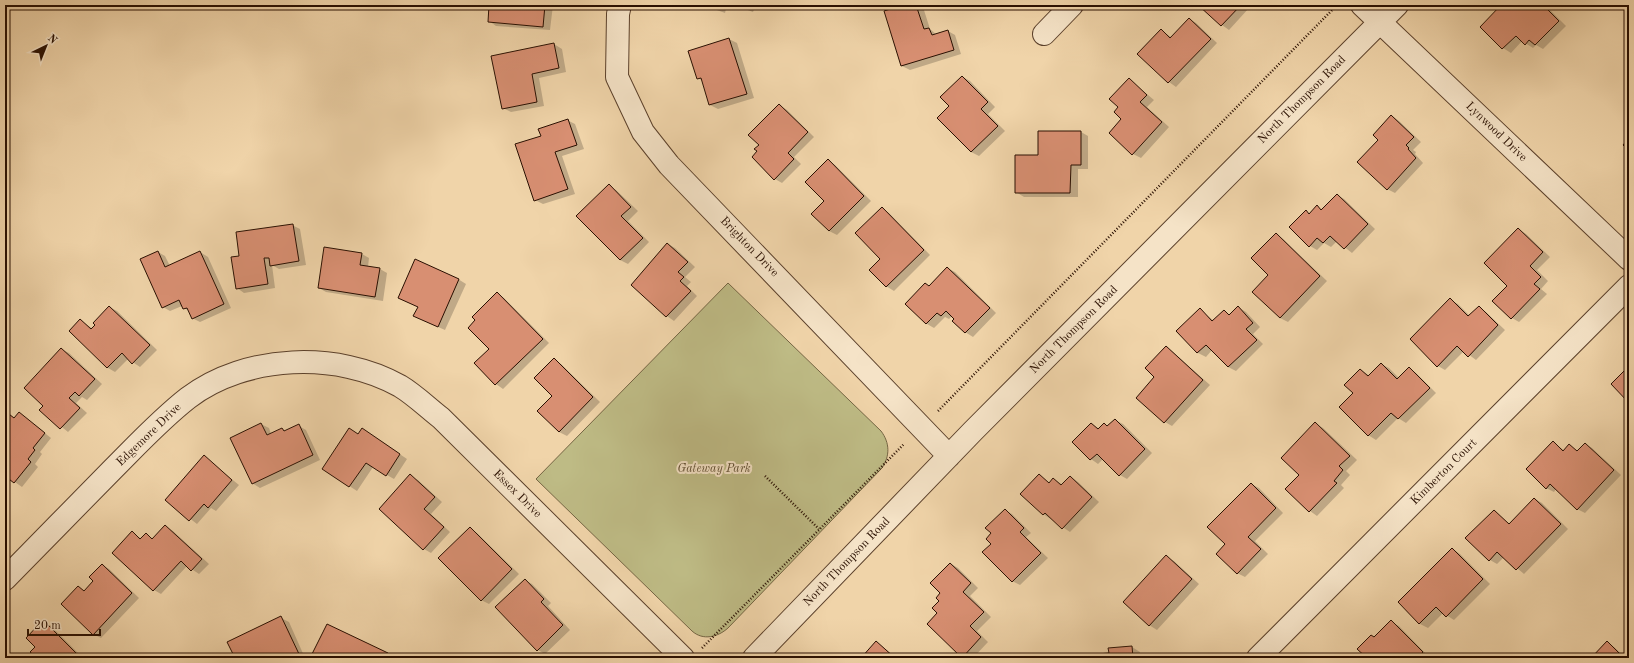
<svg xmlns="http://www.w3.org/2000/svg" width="1634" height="663" font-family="'Old Standard TT',serif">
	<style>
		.green { fill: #bebb85; stroke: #746543 }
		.shadow { fill: #0003 }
		.building { fill: #d88f72; stroke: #290f01 }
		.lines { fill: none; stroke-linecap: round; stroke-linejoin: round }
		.minor-casing { stroke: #5b402b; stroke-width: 24 }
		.path { stroke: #290f01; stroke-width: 2.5; stroke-dasharray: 1 2; stroke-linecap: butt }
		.minor { stroke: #f5e3c7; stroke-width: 22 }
		.labels { text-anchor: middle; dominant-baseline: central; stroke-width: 4; stroke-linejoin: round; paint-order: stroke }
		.street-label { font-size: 12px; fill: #290f01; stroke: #f5e3c7 }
		.park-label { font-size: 12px; font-style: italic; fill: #5d4b2f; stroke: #f5e3c7 }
	</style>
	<rect width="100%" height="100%" fill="#f0d4a9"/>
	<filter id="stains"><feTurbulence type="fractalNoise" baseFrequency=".005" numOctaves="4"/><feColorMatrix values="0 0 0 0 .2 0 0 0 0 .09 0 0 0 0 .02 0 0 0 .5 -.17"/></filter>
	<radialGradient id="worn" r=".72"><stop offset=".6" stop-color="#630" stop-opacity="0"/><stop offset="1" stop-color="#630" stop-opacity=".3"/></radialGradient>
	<path class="green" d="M728,283L881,431C890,443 890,456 882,468L728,628C718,637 703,641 692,631L536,479Z"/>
	<path class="shadow" d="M490,5H553L550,30L496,26L489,21Z
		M703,5H727L725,13Z
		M734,5H756L753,12Z
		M906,5L923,7L930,29L937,35L948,31L955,35L961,54L910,70L902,66L885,12Z
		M1200,5H1246L1249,8L1229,30L1222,25Z
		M1503,5H1545L1566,26L1543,49L1536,45L1533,48L1522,41L1511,53L1503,48L1481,27Z
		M1189,19L1196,23L1217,43L1176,87L1169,82L1139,54L1161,30L1171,37Z
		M729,39L737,43L754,98L718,109L710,105L703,81L698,78Z
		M554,44L562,49L566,72L539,78L544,106L511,112L503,108Z
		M963,77L970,81L995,107L988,114L1005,131L979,156L971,152L938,118L950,106Z
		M1129,79L1154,100L1147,107L1169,127L1141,158L1133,154L1120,107Z
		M779,105L787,110L814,137L794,157L801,164L782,183L775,179L758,151Z
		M1392,116L1399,121L1421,142L1413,150L1416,152L1415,154L1423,163L1395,193L1387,189L1380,140Z
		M567,120L575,124L584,149L562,156L575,194L543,204L535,200L542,136Z
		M1081,132L1088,136V169H1078V197H1024L1016,192L1039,156Z
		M828,160L835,165L871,201L837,235L829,231L813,214L826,201Z
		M609,186L616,190L638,211L628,221L649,242L628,264L620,260Z
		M1337,195L1344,199L1375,229L1352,253L1337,241L1331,247L1324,243L1317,250L1310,246L1306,212L1310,214L1317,207L1323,210Z
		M882,208L889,213L930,255L894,291L886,286Z
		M292,225L300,229L306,265L279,269L272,265L275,288L244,293L237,288L240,257Z
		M1518,229L1526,234L1550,257L1537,270L1548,281L1541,289L1547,294L1519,322L1512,318L1508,286Z
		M1276,234L1283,239L1327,281L1288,322L1280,318L1270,275Z
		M668,244L675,248L695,267L685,277L691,282L687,286L697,296L674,321L667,316L633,285Z
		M325,248L362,254L369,258L368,267L380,269L387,273L383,301L326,292L319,288Z
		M158,252L165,256L170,266L200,252L208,257L231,308L200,322L192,318L190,312L182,306L170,311L163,307Z
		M947,268L955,272L996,313L973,337L965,332L952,316L949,319L945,317L934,328L927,324L906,304L929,286Z
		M458,279L466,284L445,330L422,320L419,307L399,298Z
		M497,293L504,298L549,343L503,389L496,384L490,349L476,320Z
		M1450,300L1458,304L1470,316L1479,307L1486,312L1505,330L1476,360L1464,351L1445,370L1438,366Z
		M109,307L117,311L157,350L140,367L128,359L115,372L108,368L70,331L80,320L93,329Z
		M1238,307L1246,312L1260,327L1253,334L1263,344L1236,371L1228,367L1212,350L1206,357L1198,353L1177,331L1200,310L1214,321L1224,311L1230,315Z
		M1166,347L1173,352L1210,385L1172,426L1165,422L1156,377Z
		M61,349L69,353L102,384L87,400L82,397L76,403L87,413L68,432L41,410L44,406Z
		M554,360L561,364L600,402L567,436L559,432L553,396Z
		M1381,364L1389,368L1399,378L1409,368L1416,373L1436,393L1406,423L1398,418L1376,440L1368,435L1361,370L1370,376Z
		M5,411L15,418L19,413L26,418L51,438L40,452L42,454L35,464L38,467L22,487L5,475Z
		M1115,420L1123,424L1152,453L1127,479L1120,475L1103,459L1098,464L1091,459L1073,442L1091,424L1100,429L1104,424L1108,427Z
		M261,424L269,428L271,434L282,429L287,431L299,426L306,430L320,460L260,488L252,483Z
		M1316,424L1323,428L1357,460L1346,471L1350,475L1341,485L1344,488L1317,516L1310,511L1287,489L1300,475Z
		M370,434L407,459L394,479L373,467L357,491L323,469L359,435Z
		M1553,442L1565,451L1570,446L1578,451L1585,444L1592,448L1621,475L1585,513L1577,509L1556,489L1554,492L1546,488Z
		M204,457L239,485L216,511L211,508L197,524L166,500Z
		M1039,475L1050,483L1054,479L1063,485L1071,477L1078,482L1099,502L1070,532L1043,514Z
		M410,476L418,480L442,502L431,514L450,532L431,553L424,549Z
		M1251,484L1259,488L1283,513L1255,541L1268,554L1245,577L1237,573L1227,544Z
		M1535,499L1542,503L1568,529L1524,574L1504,557L1497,564L1490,560L1494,511L1510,524Z
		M1005,510L1012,514L1031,533L1026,537L1048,558L1020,585L1012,581L992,544Z
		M165,526L173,531L209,564L199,574L187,566L161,594L154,590L132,533L142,539L146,535L154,539Z
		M470,528L477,533L519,574L489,604L481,600Z
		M1453,549L1460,554L1490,584L1454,620L1443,613L1428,628L1420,624L1399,602Z
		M1166,557L1174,561L1199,584L1157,630L1149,625Z
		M951,564L958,568L978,588L970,596L991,617L977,631L988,642L973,658L962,657L939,613L941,593Z
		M102,565L109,569L139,598L101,638L93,634L79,587L85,591L95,581Z
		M525,580L532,584L551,603L548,606L570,630L545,654L538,650Z
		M281,618L289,622L305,658H236Z
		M43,621L51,626L83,658H38L37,647Z
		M1391,622L1399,626L1429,657L1368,658Z
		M876,642L883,647L896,658H862Z
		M1607,642L1614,647L1626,658H1592Z
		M1132,647L1140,652V658H1086L1110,654Z
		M387,654L394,658H321Z"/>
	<path class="building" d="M489,5H545L543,27L488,22Z
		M705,5H718L717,9Z
		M737,5H747L746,8Z
		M903,5H916L924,29L929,28L932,35L948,30L954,50L901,66L884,11Z
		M1198,5H1241L1221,26Z
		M1501,5H1543L1559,21L1535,45L1529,40L1525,45L1516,36L1502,49L1480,27Z
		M1189,18L1211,39L1168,83L1137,54L1161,29L1170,38Z
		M729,38L747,94L709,105L701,78L697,79L688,51Z
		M554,43L559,68L532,74L537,102L502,109L491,56Z
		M962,76L988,102L981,109L998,126L971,152L937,118L949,106L940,97Z
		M1129,78L1147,95L1140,102L1162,122L1132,155L1109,133L1121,119L1114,112L1118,107L1109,99Z
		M779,104L808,132L788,153L794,159L774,180L752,157L757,151L754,149L759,145L748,135Z
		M1391,115L1414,137L1406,145L1409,148L1408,149L1416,158L1387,190L1357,162L1378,140L1373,135Z
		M568,119L577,145L555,152L568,189L534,201L515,144L541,136L538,129Z
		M1038,131H1081V165H1071L1070,193H1015V155H1038Z
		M1629,138V151L1623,145Z
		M828,159L864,196L829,231L811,214L824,201L805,182Z
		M609,184L631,207L621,216L643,238L620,260L576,216Z
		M1337,194L1368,224L1344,249L1330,236L1323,243L1317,238L1309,247L1289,227L1306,210L1309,214L1317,205L1321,210Z
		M882,207L924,250L886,287L869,270L880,259L855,233Z
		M293,224L299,261L270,266L269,258H264L268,284L236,289L231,257L239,256L236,232Z
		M1518,228L1543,252L1530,266L1541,277L1534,284L1540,289L1511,319L1492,301L1507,286L1484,263Z
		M1276,233L1320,276L1280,318L1252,292L1268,275L1251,258Z
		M667,243L688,262L678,272L684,277L680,281L691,291L666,317L631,285Z
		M324,247L362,253L360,265L380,268L375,297L318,288Z
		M158,251L165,267L200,251L224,304L192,319L187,308L183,309L179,300L162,308L140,259Z
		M415,259L459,279L438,327L413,316L418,307L398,298Z
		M947,267L990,308L965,333L952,321L954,319L946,311L941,316L937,313L926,324L905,304L925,283L929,286Z
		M497,292L543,339L495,385L474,363L489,349L468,328L475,320L472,317Z
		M1450,298L1468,316L1479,306L1498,325L1468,357L1457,346L1437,367L1410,339Z
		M109,306L150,345L132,364L122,353L107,368L69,331L80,319L91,329L95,325L93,323Z
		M1238,306L1253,323L1246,329L1257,340L1228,367L1206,345L1197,353L1176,331L1200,308L1212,321L1224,310L1229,315Z
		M1166,346L1203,380L1164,423L1136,398L1154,377L1145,368Z
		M61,348L95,379L79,396L75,392L69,398L80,408L60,429L39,410L43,406L24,388Z
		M554,358L593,397L559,432L537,411L552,396L534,378Z
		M1381,363L1397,379L1409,367L1430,388L1398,419L1391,413L1368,436L1339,407L1353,393L1344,385L1360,369L1368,376Z
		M1629,366V403L1611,384Z
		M5,411L14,418L19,412L45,433L33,448L35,450L28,459L31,462L14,483L5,476Z
		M1115,419L1145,449L1119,476L1097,454L1090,460L1072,442L1091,423L1098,429L1104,423L1107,426Z
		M1315,422L1350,456L1339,466L1343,470L1334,481L1337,483L1309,512L1285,489L1299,475L1281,458Z
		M261,423L267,435L282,428L284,431L299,424L313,455L252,484L230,438Z
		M349,428L358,434L362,428L400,454L386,476L366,463L349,487L322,469Z
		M1553,441L1563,451L1569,444L1577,451L1585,443L1614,470L1577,510L1550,484L1546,489L1526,469Z
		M204,455L232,480L208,508L204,504L189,521L165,500Z
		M410,474L435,497L424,509L444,527L423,550L379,509Z
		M1039,474L1049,483L1053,478L1061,485L1070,476L1092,497L1062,529L1045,513L1043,515L1020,494Z
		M1251,483L1276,508L1248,537L1261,549L1237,574L1216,554L1225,544L1207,527Z
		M1534,498L1561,524L1516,570L1497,552L1489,561L1465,538L1494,510L1509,524Z
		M1005,509L1024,528L1020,532L1041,553L1012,582L982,552L991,544L986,539L991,533L985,528Z
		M165,525L202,559L191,571L181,561L153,591L112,553L132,531L140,539L146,533L152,539Z
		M470,527L512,569L481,601L438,558Z
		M1452,548L1483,579L1446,617L1436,607L1419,624L1398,602Z
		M1166,555L1192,579L1149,626L1123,602Z
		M950,563L971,583L963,592L984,612L970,626L981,637L962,658L927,624L937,613L932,608L939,601L936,598L940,593L930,583Z
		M102,564L132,593L93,635L61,604L78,586L84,591L93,581L89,577Z
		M525,579L544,599L541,602L563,625L537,651L495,607Z
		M281,616L299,654L290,658H235L227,642Z
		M43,620L81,658H37L30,652L35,647L26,638Z
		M1391,620L1423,652L1417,658H1367L1357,649L1371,635L1374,637Z
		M327,624L388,653L385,658H320L312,654Z
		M876,641L895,658H861Z
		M1607,641L1624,658H1591Z
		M1132,646L1133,658H1085V655L1109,653L1108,648Z
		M602,654L607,658H598Z"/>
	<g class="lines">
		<g class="minor-casing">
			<path id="minor" d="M620,5L618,14L617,77L643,132L669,165L949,456
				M1362,5L1629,259
				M1044,34L1072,5
				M5,579C41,542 77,506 113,469C137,445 161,419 188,398C246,354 338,351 400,386C415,395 428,408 441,418L683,658
				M754,658L973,431L1397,5
				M1258,658L1629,286"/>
		</g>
		<path class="path" d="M938,411L1337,5
			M765,476L819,529
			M702,648L904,444"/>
		<use href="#minor" class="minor"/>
	</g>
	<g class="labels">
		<g class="street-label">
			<text transform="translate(1302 100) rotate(-45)">North Thompson Road</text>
			<text transform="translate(1496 132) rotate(44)">Lynwood Drive</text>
			<text transform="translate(749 247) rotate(46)">Brighton Drive</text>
			<text transform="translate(1074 330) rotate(-45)">North Thompson Road</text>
			<text transform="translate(149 435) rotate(-44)">Edgemore Drive</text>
			<text transform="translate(1444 472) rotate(-45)">Kimberton Court</text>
			<text transform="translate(517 494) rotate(45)">Essex Drive</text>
			<text transform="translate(847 562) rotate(-46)">North Thompson Road</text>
		</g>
		<g class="park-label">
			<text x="714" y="469">Gateway Park</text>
		</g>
	</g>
	<rect width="1634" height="663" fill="none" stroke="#f0d4a9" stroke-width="20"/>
	<rect x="6" y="6" width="1622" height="651" fill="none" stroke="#290f01" stroke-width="2"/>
	<rect x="10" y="10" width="1614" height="643" fill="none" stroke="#290f01"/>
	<g transform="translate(46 46) rotate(43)" stroke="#f5e3c7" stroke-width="3" paint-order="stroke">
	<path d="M0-3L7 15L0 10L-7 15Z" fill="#290f01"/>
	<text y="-6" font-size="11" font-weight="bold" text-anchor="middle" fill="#290f01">N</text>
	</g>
	<path d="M28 629v6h72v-6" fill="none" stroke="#290f01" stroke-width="2"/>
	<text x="34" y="629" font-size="12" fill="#290f01" stroke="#f5e3c7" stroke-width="3" paint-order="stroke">20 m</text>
	<rect width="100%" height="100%" filter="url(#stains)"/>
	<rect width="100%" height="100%" fill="url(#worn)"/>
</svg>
